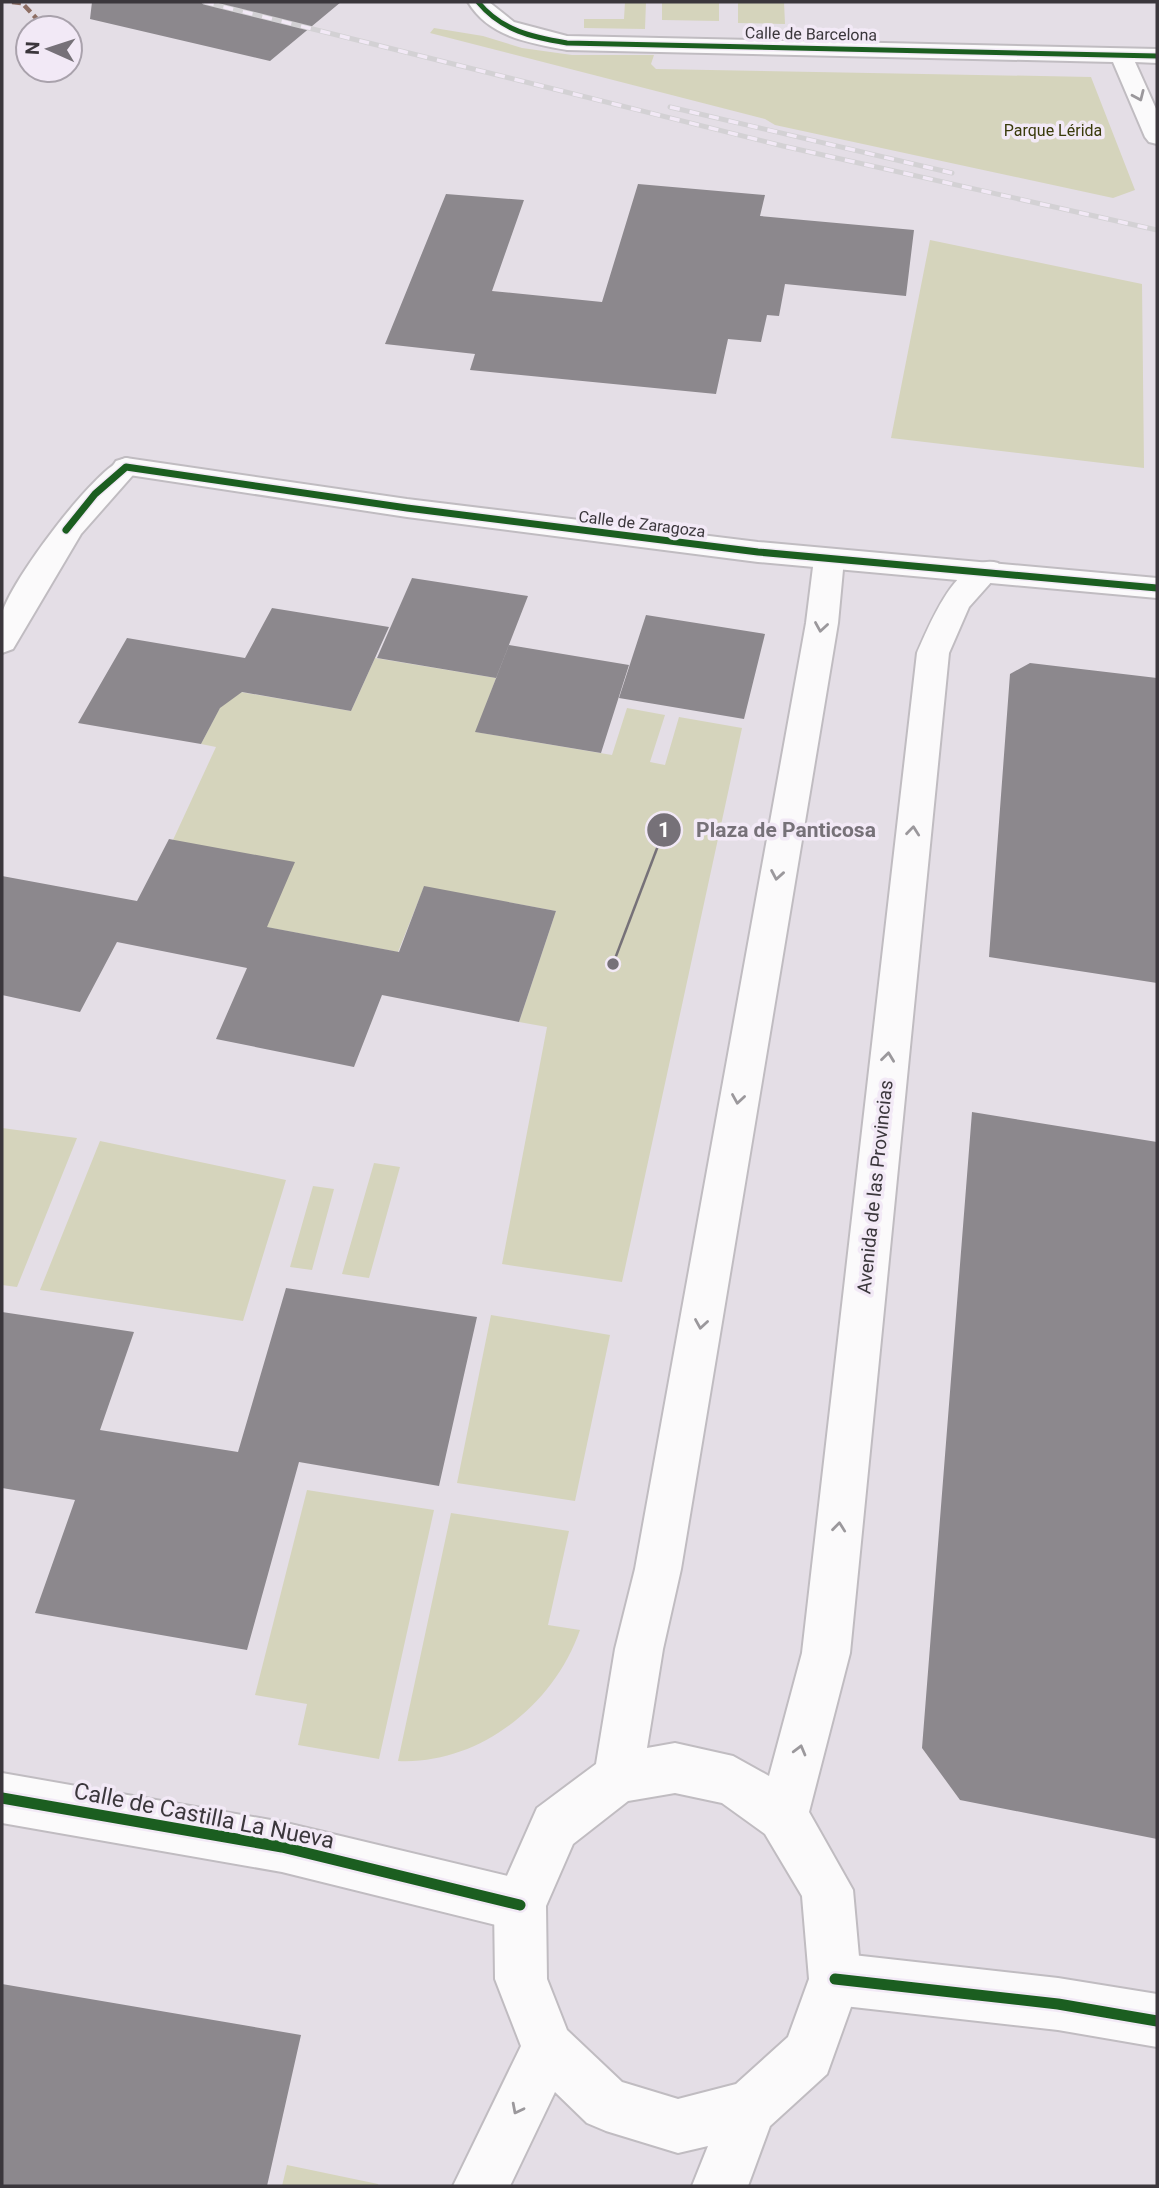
<svg xmlns="http://www.w3.org/2000/svg" width="1159" height="2188" font-family="Roboto,sans-serif">
	<style>
		.green { fill: #d5d4bc }
		.building { fill: #8c888d }
		.lines { fill: none; stroke-linecap: round; stroke-linejoin: round }
		.minor-casing { stroke: #c0bcc1; stroke-width: 4 }
		.tertiary-casing { stroke: #c0bcc1; stroke-width: 4 }
		.secondary-casing { stroke: #c0bcc1; stroke-width: 4 }
		.minor { fill: #fbfafb; fill-rule: evenodd }
		.tertiary { fill: #fbfafb; fill-rule: evenodd }
		.secondary { fill: #fbfafb; fill-rule: evenodd }
		.rail-casing { stroke: #d3d1d4; stroke-width: 5 }
		.rail { stroke: #f2e9f6; stroke-width: 3.5; stroke-dasharray: 10; stroke-linecap: butt }
		.quiet { stroke: #8d6e63; stroke-width: 4.5; stroke-dasharray: 9 4.5; stroke-linecap: butt }
		.cycleway-far2-casing { stroke: #f2e9f6; stroke-width: 8 }
		.cycleway-far1-casing { stroke: #f2e9f6; stroke-width: 10 }
		.cycleway-casing { stroke: #f2e9f6; stroke-width: 16 }
		.cycleway-far2 { stroke: #1b5e20; stroke-width: 5 }
		.cycleway-far1 { stroke: #1b5e20; stroke-width: 7 }
		.cycleway { stroke: #1b5e20; stroke-width: 11 }
		.oneway { stroke: #9b989c }
		.labels { text-anchor: middle; dominant-baseline: central; stroke-width: 7; stroke-linejoin: round; paint-order: stroke }
		.far-street-label { font-size: 16px; fill: #3b373c; stroke: #f2e9f6 }
		.far-park-label { font-size: 16px; fill: #393a0a; stroke: #f2e9f6 }
		.street-label { font-size: 19px; fill: #3b373c; stroke: #f2e9f6 }
		.near-street-label { font-size: 23px; fill: #3b373c; stroke: #f2e9f6 }
		.leader { fill: none; stroke: #767178; stroke-width: 2.5 }
		.callout-dot { fill: #767178; stroke: #f2e9f6; stroke-width: 2.5 }
		.mark-label { font-size: 21px; text-anchor: middle; font-weight: bold; fill: #fff }
		.callout-label { font-size: 21px; text-anchor: middle; font-weight: bold; fill: #767178; stroke: #f2e9f6; stroke-width: 7; stroke-linejoin: round; paint-order: stroke }
	</style>
	<rect width="100%" height="100%" fill="#e4dee6"/>
	<path class="green" d="M625,2H646L645,29L584,28V19H624Z
		M662,2L719,3V21L662,20Z
		M738,2H784L785,24L738,23Z
		M434,28L483,36L522,48L572,55H654L651,64L656,69L1091,77L1135,190L1113,198L775,125L765,119L430,33Z
		M930,240L1142,284L1144,468L891,438Z
		M375,658L496,678L476,732L612,755L627,708L665,715L650,762L665,765L679,717L742,728L622,1282L502,1264L547,1027L519,1022L556,911L424,887L398,952L266,927L173,840L216,747L201,744L229,690L351,711Z
		M2,1128L77,1138L17,1287L2,1285Z
		M100,1141L286,1180L243,1321L40,1290Z
		M374,1163L400,1167L369,1278L342,1274Z
		M313,1186L334,1189L312,1270L290,1267Z
		M491,1315L610,1335L575,1501L457,1483Z
		M307,1490L434,1510L379,1759L298,1745L307,1704L255,1695Z
		M451,1513L569,1531L548,1625L580,1630C554,1705 479,1765 398,1761Z
		M287,2165L378,2184L379,2186H282Z"/>
	<path class="building" d="M92,2H341L270,61L90,19Z
		M638,184L765,195L760,216L914,230L906,296L785,284L779,316L767,315L761,342L728,339L716,394L470,370L475,354L385,344L446,194L524,200L492,291L602,302Z
		M412,578L528,596L496,678L377,658Z
		M272,608L389,627L351,711L242,692L220,708L201,744L78,723L127,638L245,658Z
		M646,615L765,634L744,719L619,698Z
		M509,645L629,665L601,753L475,732Z
		M1030,663L1157,678V983L989,957L1010,674Z
		M169,839L295,862L267,927L399,952L424,886L556,911L519,1022L382,995L354,1067L216,1039L247,968L117,942L80,1012L2,995V876L137,901Z
		M972,1112L1157,1142V1839L960,1800L922,1748Z
		M286,1288L477,1317L439,1486L299,1462L247,1650L35,1613L75,1500L2,1488V1312L134,1332L100,1430L238,1452Z
		M2,1984L301,2035L267,2186H2Z"/>
	<g class="lines">
		<g class="minor-casing">
			<path id="minor" d="M468,2H489L514,22L567,36L1157,49V63L1135,62L1157,111V144L1149,142L1145,137L1113,62L567,50C529,43 489,37 468,2Z
				M126,458L407,499L758,542L1157,578V598L758,562L407,517L116,473L112,467L116,461Z"/>
		</g>
		<g class="tertiary-casing">
			<path id="tertiary" d="M126,458L136,461L140,467L81,534L13,649L2,653C2,641 0,625 2,614C9,583 96,466 126,458Z
				M2,1773L282,1822L520,1879L538,1887L546,1905L538,1923L520,1931L282,1872L2,1823Z
				M835,1953L1058,1978L1157,1994V2047L1058,2030L835,2005L816,1998L809,1979L816,1960Z"/>
		</g>
		<g class="secondary-casing">
			<path id="secondary" d="M829,549L840,552L844,559L838,623L681,1569L663,1649L647,1748L675,1743L733,1756L769,1776L802,1653L917,653C930,624 958,552 998,563L1002,570L969,607L949,653L850,1653L809,1812L853,1890L861,1979L827,2074L770,2126L748,2186H692L708,2146L678,2153L606,2131L587,2123L555,2092L510,2186H453L521,2046L495,1979L494,1905L537,1808L596,1764L615,1649L635,1569L806,623L814,559L818,552ZM675,1793L722,1803L765,1834L802,1896L809,1979L788,2037L736,2084L678,2099L622,2082L567,2030L547,1979L546,1906L573,1844L628,1801Z"/>
		</g>
		<use href="#minor" class="minor"/>
		<use href="#tertiary" class="tertiary"/>
		<use href="#secondary" class="secondary"/>
		<g class="rail-casing">
			<path id="rail" d="M204,2L783,146L1157,230
				M670,107L952,173"/>
		</g>
		<use href="#rail" class="rail"/>
		<path class="quiet" d="M12,2L22,3L37,19"/>
		<g class="cycleway-far2-casing">
			<path id="cycleway-far2" d="M478,2C502,31 532,37 567,43L1157,56"/>
		</g>
		<g class="cycleway-far1-casing">
			<path id="cycleway-far1" d="M66,530L95,494L126,467L407,508L758,552L1157,588"/>
		</g>
		<g class="cycleway-casing">
			<path id="cycleway" d="M2,1798L282,1847L520,1905
				M835,1979L1058,2004L1157,2021"/>
		</g>
		<use href="#cycleway-far2" class="cycleway-far2"/>
		<use href="#cycleway-far1" class="cycleway-far1"/>
		<use href="#cycleway" class="cycleway"/>
	</g>
	<defs><path id="oneway-chevron" d="M-2-3.5L2.5 0L-2 3.5" fill="none" stroke-width="1.6" stroke-linecap="round" stroke-linejoin="round" transform="scale(1.75)"/></defs>
	<g class="oneway">
		<use href="#oneway-chevron" transform="translate(1139 96) rotate(66)"/>
		<use href="#oneway-chevron" transform="translate(821 627) rotate(99)"/>
		<use href="#oneway-chevron" transform="translate(913 831) rotate(-84)"/>
		<use href="#oneway-chevron" transform="translate(777 875) rotate(100)"/>
		<use href="#oneway-chevron" transform="translate(888 1057) rotate(-83)"/>
		<use href="#oneway-chevron" transform="translate(738 1099) rotate(99)"/>
		<use href="#oneway-chevron" transform="translate(701 1324) rotate(99)"/>
		<use href="#oneway-chevron" transform="translate(839 1527) rotate(-84)"/>
		<use href="#oneway-chevron" transform="translate(800 1750) rotate(-75)"/>
		<use href="#oneway-chevron" transform="translate(517 2109) rotate(117)"/>
	</g>
	<g class="labels">
		<g class="far-street-label">
			<text transform="translate(811 34) rotate(1)">Calle de Barcelona</text>
			<text transform="translate(642 524) rotate(7)">Calle de Zaragoza</text>
		</g>
		<g class="far-park-label">
			<text x="1053" y="130">Parque Lérida</text>
		</g>
		<g class="street-label">
			<text transform="translate(875 1187) rotate(-84)">Avenida de las Provincias</text>
		</g>
		<g class="near-street-label">
			<text transform="translate(204 1816) rotate(11)">Calle de Castilla La Nueva</text>
		</g>
	</g>
	<path class="leader" d="M613 964L664 830"/>
	<g class="callout-dot">
		<circle cx="613" cy="964" r="7"/>
		<circle cx="664" cy="830" r="18"/>
	</g>
	<g class="mark-label">
		<text x="664" y="837">1</text>
	</g>
	<g class="callout-label">
		<text x="786" y="837">Plaza de Panticosa</text>
	</g>
	<rect width="1159" height="2188" fill="none" stroke="#3b373c" stroke-width="7"/>
	<g transform="translate(49 49) rotate(273)"><circle r="33" fill="#f2e9f6" stroke="#a9a2ac" stroke-width="2"/>
	<path d="M0-5L12 26L0 18L-12 26Z" fill="#767178"/>
	<text y="-10" font-size="19" font-weight="bold" text-anchor="middle" fill="#3b373c">N</text>
	</g>
</svg>
